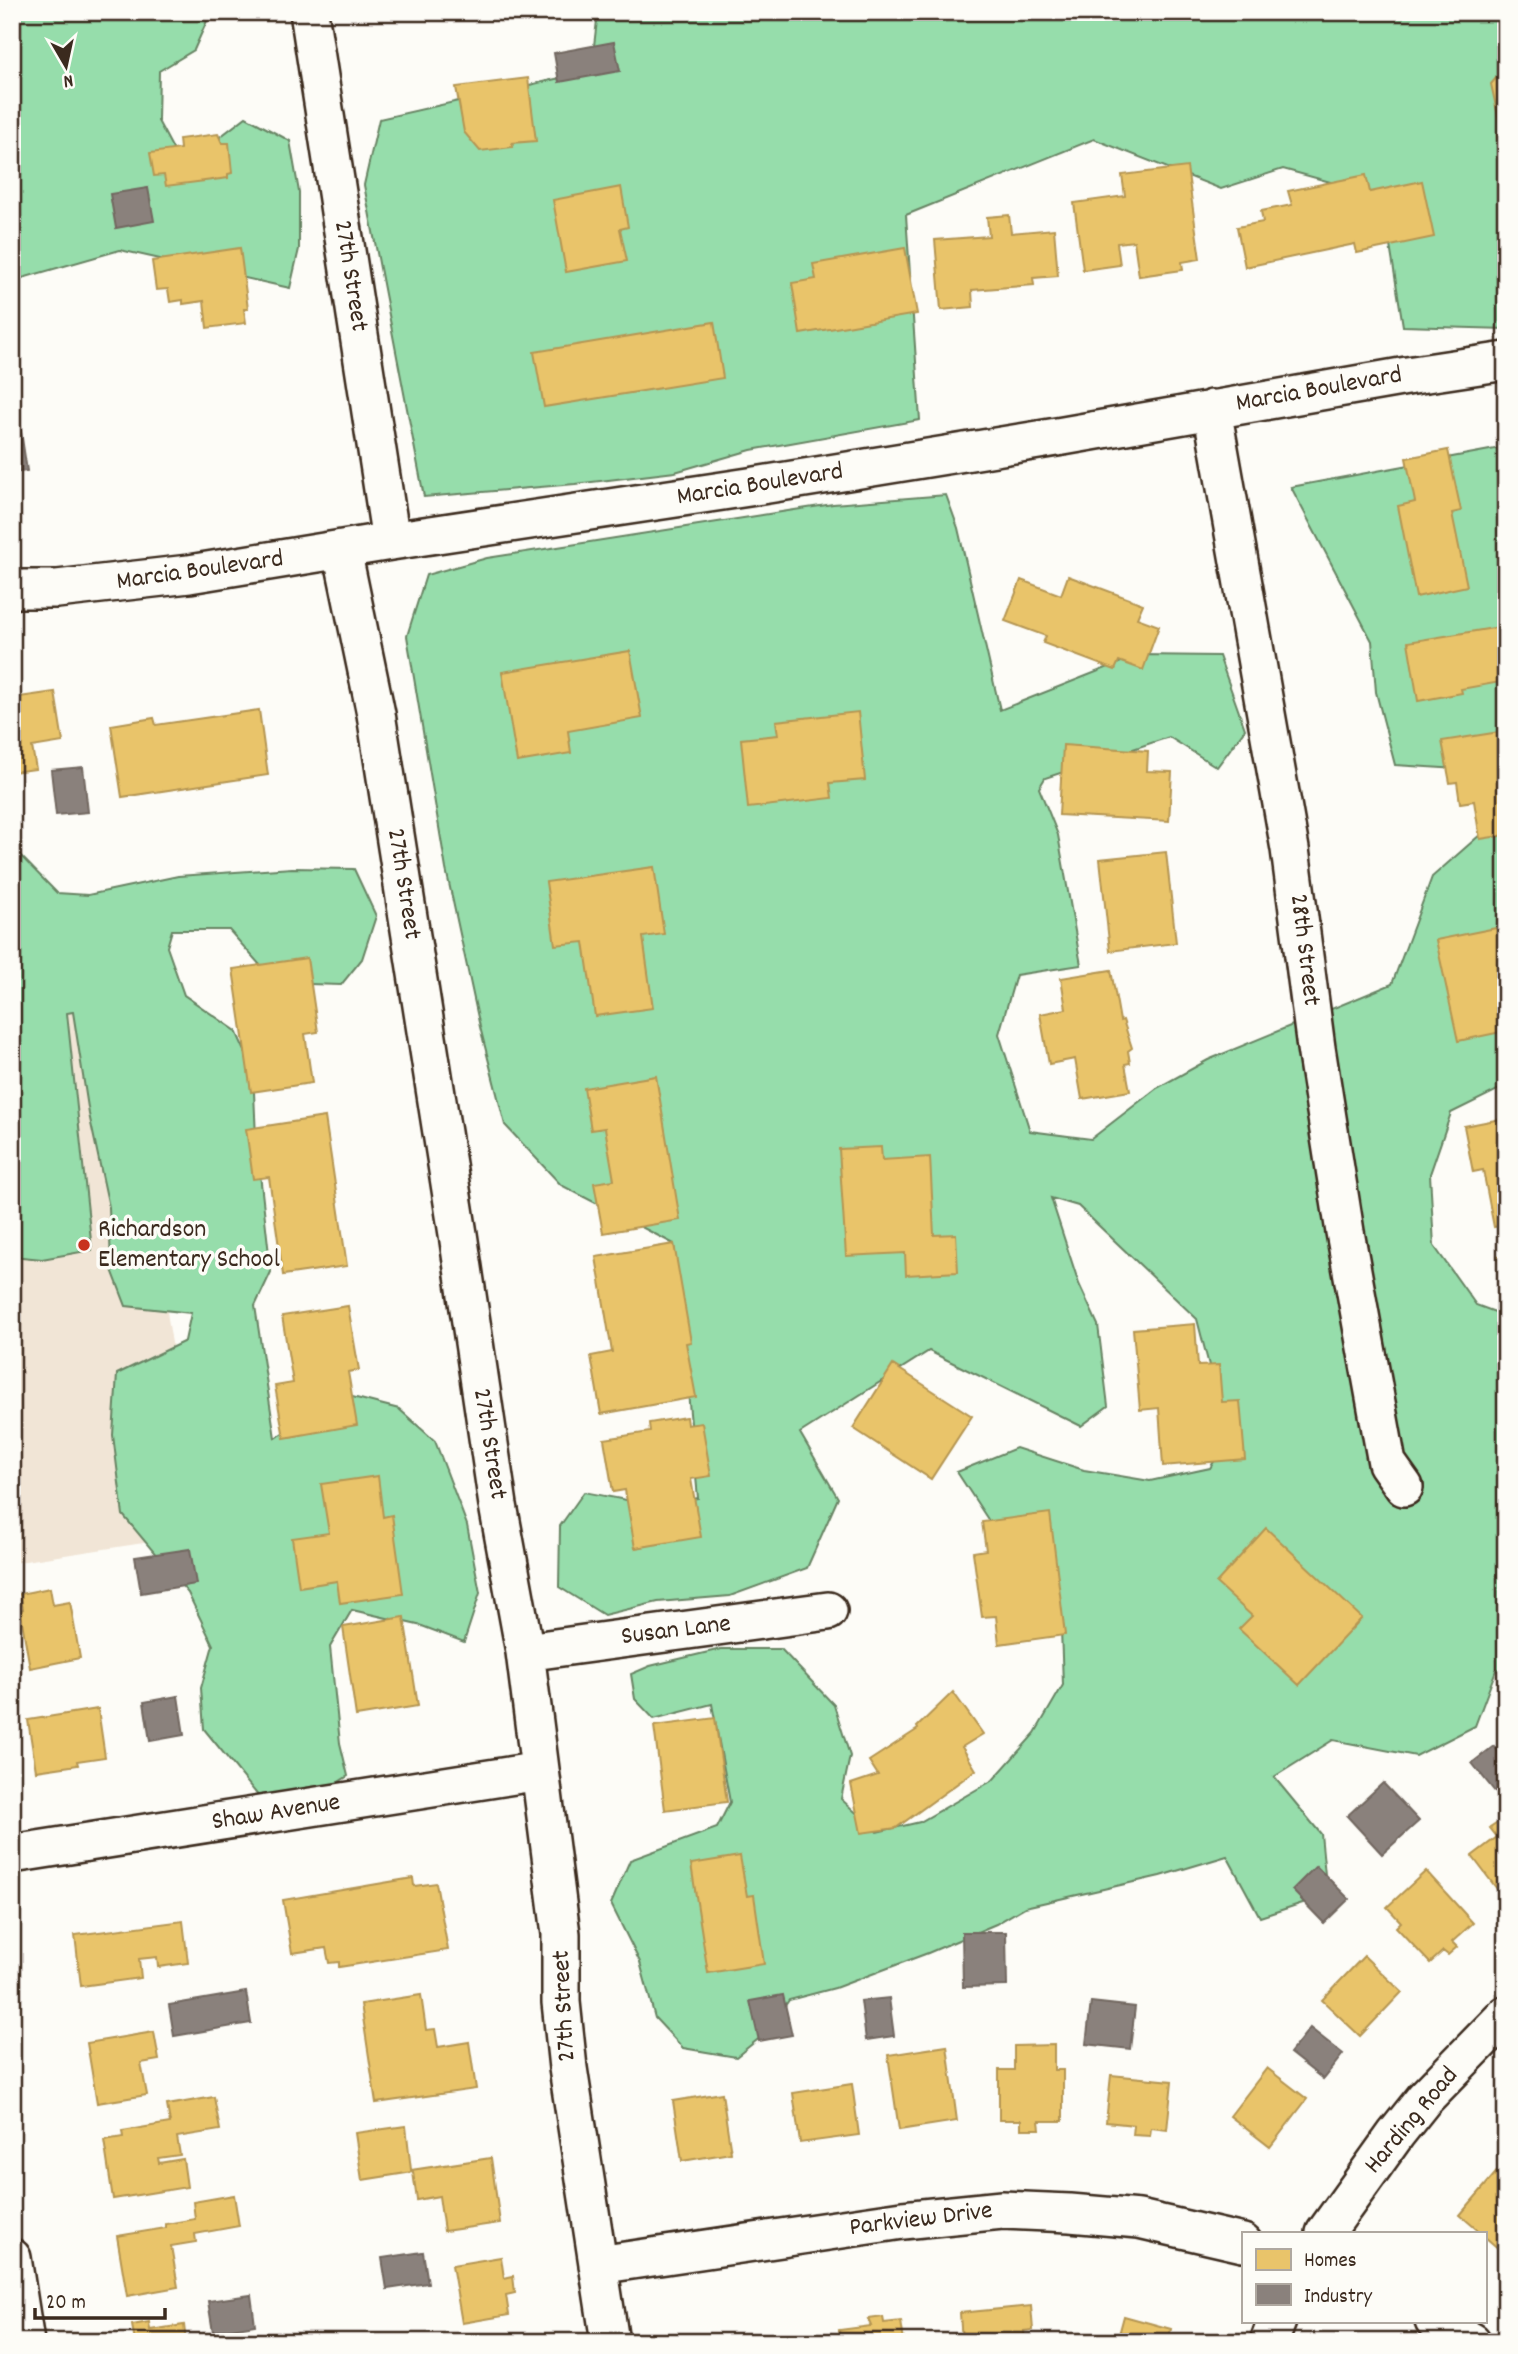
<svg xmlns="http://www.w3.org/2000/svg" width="1518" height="2354" font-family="Dekko,sans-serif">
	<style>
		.built { fill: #f1e5d6 }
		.green { fill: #96ddab; stroke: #688464; stroke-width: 2 }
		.homes { fill: #e9c46a; stroke: #b59653; stroke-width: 2 }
		.industry { fill: #8a817c; stroke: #726760; stroke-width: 2 }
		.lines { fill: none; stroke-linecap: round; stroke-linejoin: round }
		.street-casing { stroke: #3b2a1e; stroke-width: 42 }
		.street { stroke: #fdfcf7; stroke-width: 37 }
		.poi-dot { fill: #c8321e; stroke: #fdfcf7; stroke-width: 2.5 }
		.labels { text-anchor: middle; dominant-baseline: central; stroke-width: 7; stroke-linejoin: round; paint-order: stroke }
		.street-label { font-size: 26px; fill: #3b2a1e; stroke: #fdfcf7 }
		.poi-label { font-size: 26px; fill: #3b2a1e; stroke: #fdfcf7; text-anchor: start }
	</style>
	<rect width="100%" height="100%" fill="#fdfcf7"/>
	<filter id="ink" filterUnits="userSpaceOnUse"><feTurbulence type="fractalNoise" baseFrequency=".0143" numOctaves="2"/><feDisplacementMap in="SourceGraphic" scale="14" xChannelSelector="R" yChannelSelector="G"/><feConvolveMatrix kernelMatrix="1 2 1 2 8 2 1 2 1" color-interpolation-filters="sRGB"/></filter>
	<g filter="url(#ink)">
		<path class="built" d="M12,927L109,955L203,1534L12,1563Z"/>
		<path class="green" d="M12,12H211L194,50L159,71L158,121L182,166L246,117L290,141L299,192V249L290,288L120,250L12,281Z
			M598,12H1506V329L1403,326L1382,196L1283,169L1221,189L1094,139L906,215L920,420L751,450L675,472L575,484L424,497L364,185L379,119L591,71Z
			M1506,447V772L1395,765L1376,692L1372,641L1291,487Z
			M946,495L958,528L1000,710L1139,655L1219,656L1245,729L1217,767L1169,737L1045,778L1039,788L1058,835L1081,965L1016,975L999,1034L1030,1131L1091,1139L1157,1088L1208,1060L1392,984L1432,877L1506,812V1086L1451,1113L1430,1174L1434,1246L1476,1305L1506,1316V1667L1496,1670L1475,1726L1416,1756L1333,1740L1274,1777L1321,1834L1327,1895L1260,1917L1227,1856L1160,1876L1025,1907L996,1924L928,1953L835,1988L789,2000L767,2032L736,2057L683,2048L655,2018L640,1962L611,1904L630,1860L717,1828L730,1802L712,1704L654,1719L635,1699L631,1674L650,1666L721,1649H781L834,1705L850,1756L841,1799L877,1832L920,1822L993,1780L1035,1733L1063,1685L1060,1601L989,1521L957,1472L1016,1448L1084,1470L1150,1481L1210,1468L1228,1439L1197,1319L1078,1206L1051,1198L1079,1284L1098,1325L1108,1406L1081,1426L929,1351L800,1433L838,1498L807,1568L730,1596L658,1602L604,1615L559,1587L560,1526L584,1492L658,1506L698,1498L674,1244L561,1185L505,1125L480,1027L446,869L407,636L426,575L487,558L833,504Z
			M12,847L57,893L88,895L178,876L292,868L354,869L376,916L362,959L341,985L276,983L229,930H172L167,947L184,995L236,1031L248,1058L254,1092L256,1138L271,1272L255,1306L275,1438L341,1394L399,1409L435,1441L467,1525L480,1593L464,1642L422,1626L352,1610L330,1647L340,1743L348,1776L308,1801L264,1803L204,1729L201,1688L213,1645L188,1593L123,1515L113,1435L117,1374L185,1341L191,1313L126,1306L111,1267L109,1207L89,1114L73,1012L67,1013L92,1250L42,1259L12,1256Z"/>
		<path class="homes" d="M1506,66V189L1497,135L1502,134L1491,84Z
			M528,78L536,141L512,143L513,147L480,151L464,132L456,87Z
			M218,134L222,143H229L232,173L228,174V178L166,186L164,175L154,176L150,153L180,149L179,139Z
			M1187,167L1200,259L1182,262L1183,270L1139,276L1134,241L1117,243L1120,265L1083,270L1074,203L1125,196L1122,175Z
			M1366,175L1370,192L1422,181L1434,237L1357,253L1355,244L1245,267L1237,227L1263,222L1261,211L1292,205L1288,191Z
			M621,187L628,227L620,229L627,261L566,272L553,200Z
			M1009,215L1011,233L1054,229L1058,276L1033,278L1034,285L972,290L973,307L941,310L935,240L989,236L987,217Z
			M240,248L248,309H244L246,323L207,328L204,301L183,304V300L170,302L168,289L156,290L152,261Z
			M905,248L917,314L800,334L792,283L816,279L813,264Z
			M714,322L723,378L544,407L534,352Z
			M1448,450L1461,511L1452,513L1467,586L1416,597L1398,506L1415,502L1406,458Z
			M1068,576L1143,604L1137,618L1159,626L1143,670L1119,661L1115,670L1043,643L1046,636L1005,621L1021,580L1061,595Z
			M1506,626V681L1461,689L1462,693L1418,701L1408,642Z
			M630,651L642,718L568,731L571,753L517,762L502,672Z
			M55,692L63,742L32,747L36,769L12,772V698Z
			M259,710L268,775L122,797L111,725L154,718L156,725Z
			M858,712L865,780L830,783L832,798L748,808L741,739L778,735L776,721Z
			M1506,731V835L1480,839L1474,801L1460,803L1457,782L1450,783L1442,741Z
			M1063,745L1148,751L1147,771L1172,772L1169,821L1059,815Z
			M1166,852L1176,943L1110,951L1100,859Z
			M654,867L664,934L643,937L653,1008L595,1016L584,942L555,945L546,882Z
			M1501,927L1506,950V1031L1458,1041L1436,940Z
			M307,958L318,1032L305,1034L312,1083L251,1092L233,969Z
			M1111,970L1120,1021L1123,1020L1132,1048L1128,1051L1130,1063L1125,1064L1130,1091L1082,1099L1075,1059L1049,1064L1040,1014L1066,1009L1061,978Z
			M656,1076L680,1220L603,1233L594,1183L614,1180L605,1128L591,1130L584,1088Z
			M325,1117L347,1266L283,1275L269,1177L253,1179L246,1129Z
			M1506,1118V1225L1494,1227L1483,1170L1473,1172L1464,1126Z
			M881,1147L882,1160L930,1157L934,1235L956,1234L958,1272L906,1275L905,1253L846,1256L839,1149Z
			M674,1244L691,1342L686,1343L696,1397L601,1414L591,1356L612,1352L596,1257Z
			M1506,1254V1297L1498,1256Z
			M348,1306L359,1370L348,1372L357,1425L284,1438L275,1386L293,1383L282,1316Z
			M1195,1324L1198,1366L1219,1365L1222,1402L1240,1401L1245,1459L1163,1466L1159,1408L1140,1410L1133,1329Z
			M893,1365L972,1416L931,1479L853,1428Z
			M686,1417L687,1425L702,1423L711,1476L691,1479L701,1537L635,1548L625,1490L613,1492L604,1439L650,1432L649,1423Z
			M378,1476L383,1517L392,1515L403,1594L340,1603L337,1581L299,1587L292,1538L329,1533L321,1484Z
			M1050,1513L1065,1635L999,1644L996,1616L982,1617L973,1552L986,1550L982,1522Z
			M1266,1528L1362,1618L1299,1685L1239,1629L1252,1616L1216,1583Z
			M50,1588L53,1605L70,1602L80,1658L30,1668L20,1610L23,1609L20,1594Z
			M404,1617L418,1706L356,1716L343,1627Z
			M953,1692L983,1734L962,1747L976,1770L896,1828L861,1833L851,1784L878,1775L869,1761L918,1729L917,1727Z
			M98,1709L105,1757L77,1761L78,1765L36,1771L28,1720Z
			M715,1718L727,1802L665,1810L654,1726Z
			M1505,1818L1506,1895L1503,1897L1472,1856L1497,1837L1490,1828Z
			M740,1856L747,1896L754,1895L764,1964L708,1973L691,1864Z
			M1426,1871L1473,1923L1452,1942L1457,1947L1448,1955L1443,1951L1430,1963L1396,1927L1401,1922L1387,1907Z
			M413,1878L414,1886L436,1883L448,1950L339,1967V1962L329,1963L326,1948L292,1953L283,1900Z
			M183,1921L188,1963L158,1967L157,1957L139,1959L141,1978L81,1986L75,1935Z
			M1364,1956L1402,1992L1360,2036L1322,2000Z
			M421,1995L426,2030L435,2029L438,2047L469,2042L476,2089L376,2103L361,2004Z
			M154,2032L159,2060L141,2063L147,2095L97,2103L87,2043Z
			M1054,2045V2070H1063V2121H1039L1040,2129H1021V2120H999V2070H1014V2046Z
			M947,2046L957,2121L899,2130L888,2055Z
			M1267,2068L1307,2099L1270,2147L1230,2116Z
			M1111,2075L1172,2081L1167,2130L1151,2128L1150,2136L1133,2135L1134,2125L1106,2122Z
			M852,2084L859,2135L800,2143L793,2093Z
			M722,2093L731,2153L682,2161L673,2101Z
			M214,2097L220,2130L177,2137L180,2155L158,2158L159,2163L183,2159L187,2187L113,2199L104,2140L123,2137L122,2131L170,2123L167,2105Z
			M406,2126L411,2170L491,2158L500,2223L444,2231L439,2196L417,2200L413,2172L362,2180L355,2133Z
			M1500,2168L1506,2173V2246L1501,2251L1485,2237V2233H1481L1460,2215Z
			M234,2195L239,2226L195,2234L196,2242L171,2246L178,2287L127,2296L117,2236L166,2228V2224L195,2219L193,2202Z
			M501,2257L504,2278L513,2276L515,2293L506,2295L509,2315L462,2323L452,2265Z
			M1031,2306L1033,2330L1024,2331L1025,2342H962L960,2313Z
			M1124,2316L1171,2329L1168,2342H1117Z
			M883,2317L884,2323L901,2321L904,2342H825L824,2338L840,2335L839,2330L871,2326L868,2319Z
			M149,2322L150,2330L184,2325L186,2342H135L132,2325Z
			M773,2335L775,2342H731Z"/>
		<path class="industry" d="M614,42L620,71L559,82L554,53Z
			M148,188L154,221L116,228L110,194Z
			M12,372L19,409L12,411Z
			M20,425L27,471L12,473V426Z
			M83,767L88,812L56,815L51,770Z
			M190,1549L196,1584L141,1593L135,1557Z
			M178,1696L184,1735L150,1741L144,1702Z
			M1494,1746L1506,1762V1794L1500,1798L1472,1763Z
			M1383,1783L1419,1821L1382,1854L1347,1816Z
			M1316,1866L1349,1899L1324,1923L1292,1890Z
			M962,1932H1006L1007,1986L963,1987Z
			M246,1992L251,2023L174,2036L169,2005Z
			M783,1995L792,2035L759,2041L750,2001Z
			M889,1998L894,2036L866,2040L861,2001Z
			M1091,2002L1135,2007L1130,2049L1086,2044Z
			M1310,2028L1343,2054L1323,2079L1290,2053Z
			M423,2252L428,2283L387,2289L382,2258Z
			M251,2295L255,2325L213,2332L208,2301Z"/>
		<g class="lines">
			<g class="street-casing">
				<path id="street" d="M309,12L391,541
					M1212,409L1290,849L1316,1048L1345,1232L1387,1463L1404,1487
					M342,550L376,714L458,1234L498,1505L525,1652L561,1934V2002L568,2068L610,2342
					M12,589H57L189,574L391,541L749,487L1063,436L1407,376L1506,361
					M525,1652L828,1611
					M12,1854L540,1771
					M1325,2233L1396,2134L1424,2099L1506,2015
					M12,2258L25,2342
					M598,2265L903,2220L1002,2210L1070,2213L1139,2219L1243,2243
					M1434,2321L1472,2342
					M1269,2342L1277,2321"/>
			</g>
			<use href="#street" class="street"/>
		</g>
	</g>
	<circle class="poi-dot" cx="84" cy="1245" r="7"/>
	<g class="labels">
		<g class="street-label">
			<text transform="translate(350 276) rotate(81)">27th Street</text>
			<text transform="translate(1319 390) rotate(-10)">Marcia Boulevard</text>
			<text transform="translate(760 485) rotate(-9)">Marcia Boulevard</text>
			<text transform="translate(200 571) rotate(-8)">Marcia Boulevard</text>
			<text transform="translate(403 884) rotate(81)">27th Street</text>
			<text transform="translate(1304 950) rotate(83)">28th Street</text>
			<text transform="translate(489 1444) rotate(81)">27th Street</text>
			<text transform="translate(676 1631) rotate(-7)">Susan Lane</text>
			<text transform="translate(276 1813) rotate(-9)">Shaw Avenue</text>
			<text transform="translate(565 2006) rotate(-93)">27th Street</text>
			<text transform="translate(1412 2121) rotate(-50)">Harding Road</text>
			<text transform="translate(921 2220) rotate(-7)">Parkview Drive</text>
		</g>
		<g class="poi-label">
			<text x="98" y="1230">Richardson<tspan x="98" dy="30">Elementary School</tspan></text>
		</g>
	</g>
	<rect width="1518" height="2354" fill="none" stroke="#fdfcf7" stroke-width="42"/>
	<rect x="21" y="21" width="1476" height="2312" fill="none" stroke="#3b2a1e" stroke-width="2.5" filter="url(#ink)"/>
	<rect x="1242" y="2232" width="245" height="91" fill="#fdfcf7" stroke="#afa8a0" stroke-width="2"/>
	<rect x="1256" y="2249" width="35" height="21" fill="#e9c46a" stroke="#afa8a0" stroke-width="2"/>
	<text x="1304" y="2266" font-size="21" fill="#3b2a1e">Homes</text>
	<rect x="1256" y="2284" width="35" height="21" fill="#8a817c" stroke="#afa8a0" stroke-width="2"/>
	<text x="1304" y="2302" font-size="21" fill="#3b2a1e">Industry</text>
	<g transform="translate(66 66) rotate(171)" stroke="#fdfcf7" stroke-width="5" paint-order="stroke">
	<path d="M0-5L12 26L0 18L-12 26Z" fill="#3b2a1e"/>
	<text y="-10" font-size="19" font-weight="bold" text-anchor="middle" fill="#3b2a1e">N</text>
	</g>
	<path d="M35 2308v10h130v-10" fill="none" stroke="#3b2a1e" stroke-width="3.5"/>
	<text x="46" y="2308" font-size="21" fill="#3b2a1e" stroke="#fdfcf7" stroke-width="5" paint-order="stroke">20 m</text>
</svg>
